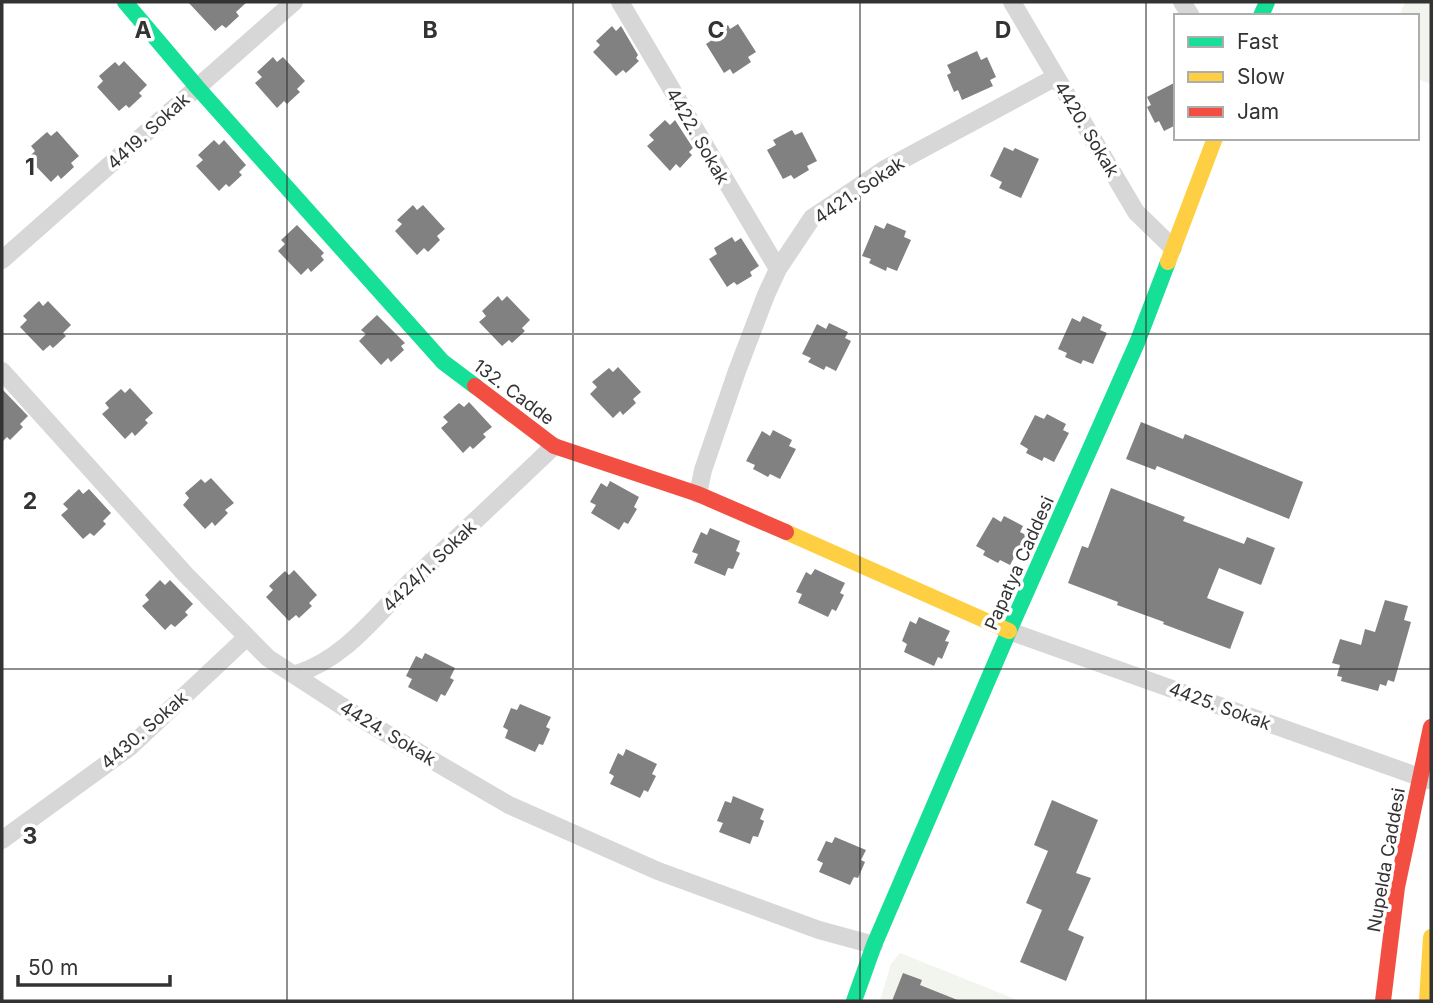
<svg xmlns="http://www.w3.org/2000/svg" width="1433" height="1003" font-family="Inter,sans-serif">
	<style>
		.green { fill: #f1f5ed }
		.building { fill: #818181 }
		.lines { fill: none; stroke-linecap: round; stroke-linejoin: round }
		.street { stroke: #d7d7d7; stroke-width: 18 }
		.fast { stroke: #16e098; stroke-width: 16 }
		.slow { stroke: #ffcf43; stroke-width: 16 }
		.jam { stroke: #f24e42; stroke-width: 16 }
		.grid { fill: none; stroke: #333; stroke-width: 2; stroke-opacity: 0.55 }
		.labels { text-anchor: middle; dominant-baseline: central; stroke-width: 7; stroke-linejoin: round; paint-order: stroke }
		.street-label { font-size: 18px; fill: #333; stroke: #fff }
		.grid-label { font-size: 23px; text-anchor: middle; font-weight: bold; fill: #333; stroke: #fff; stroke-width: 7; stroke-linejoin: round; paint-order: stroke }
	</style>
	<rect width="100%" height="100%" fill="#fff"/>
	<path class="green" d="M1405,2H1431V84L1417,79V16H1399Z
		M900,953L1020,1001H880L891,964Z"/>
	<path class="building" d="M188,2H247L236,12L239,16L226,28L222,25L215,31Z
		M738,24L756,52L748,57L751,62L733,74L730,69L724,73L706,44L715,38L713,35L728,25L730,29Z
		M612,26L616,31L621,26L638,55L636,58L639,61L626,73L623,70L616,76L593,52L600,45L596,41Z
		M977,51L981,60L987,57L996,77L990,80L993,86L962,100L958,90L954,92L947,75L951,73L947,65Z
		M273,57L277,62L283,57L305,81L297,89L300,92L287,104L284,101L277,108L255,83L262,77L257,72Z
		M124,61L147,85L139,93L142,96L129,108L126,105L119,111L97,87L103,81L99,76L115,62L119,66Z
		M1176,82V125L1164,131L1159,121L1155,123L1147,107L1151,105L1147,97Z
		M665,120L670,125L675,120L693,148L689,152L692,155L680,168L676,164L670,171L647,146L654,140L649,135Z
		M792,130L795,135L802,132L817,161L807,166L809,170L794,179L791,175L783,179L767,150L776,145L773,140Z
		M57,131L79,156L71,163L74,167L61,179L58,175L51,182L28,158L35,151L31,146L47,132L51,136Z
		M214,140L219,145L224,140L246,165L239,172L242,175L229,187L226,184L219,191L196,166L203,160L198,155Z
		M1004,147L1013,151L1015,148L1039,159L1021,198L999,188L1002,182L990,176Z
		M413,205L417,210L423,205L445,229L437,236L440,240L428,252L424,248L417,255L395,231L402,224L397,220Z
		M887,223L906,231L904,237L911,240L897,271L887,267L886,271L869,263L871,259L862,256L875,225L884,229Z
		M297,225L324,253L321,256L324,260L311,272L308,268L301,275L278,251L285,244L281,240Z
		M732,237L735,242L741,238L759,266L750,272L752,276L737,285L734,282L727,287L709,259L717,254L714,248Z
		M498,296L502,301L507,296L530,320L522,328L525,331L512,343L509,340L502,346L479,322L486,316L482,311Z
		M39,301L43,306L48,301L71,325L63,333L66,336L53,348L50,345L43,351L20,327L27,320L23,316Z
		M377,315L405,343L401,346L404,350L391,362L388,358L381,365L359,341L366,334L361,330Z
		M1083,316L1102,325L1100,330L1107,333L1093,364L1083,360L1081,364L1065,357L1067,353L1058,349L1072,318L1080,322Z
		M829,323L848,332L845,338L851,341L836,371L826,366L824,370L808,362L811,358L802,354L817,324L826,329Z
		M618,367L641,392L633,399L636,403L623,415L620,411L613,418L590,394L597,387L592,382L609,368L613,372Z
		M130,388L153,413L145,420L148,423L135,436L132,432L125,439L102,414L109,408L105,403L121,389L125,393Z
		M2,389L28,416L20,424L23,427L10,440L7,437L2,442Z
		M469,402L492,427L483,434L486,437L473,449L470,446L463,453L441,428L448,422L443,417L459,403L464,407Z
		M1047,414L1066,424L1063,430L1069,433L1054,462L1044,457L1042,461L1026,453L1028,449L1020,444L1035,415L1044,419Z
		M1141,422L1183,439L1185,434L1303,482L1289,519L1157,466L1155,470L1126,459Z
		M773,430L792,440L789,446L796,449L780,479L770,474L768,477L753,469L755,465L746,461L762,431L770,436Z
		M211,478L234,503L225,510L228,513L215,526L212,522L205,529L183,505L189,498L185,493L201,479L205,483Z
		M610,481L639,497L634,507L637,509L628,524L624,522L619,530L591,513L596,505L590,502L601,483L607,487Z
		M1111,488L1185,517L1183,521L1244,544L1247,537L1275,548L1261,585L1219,568L1207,598L1244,612L1230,649L1163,624L1164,622L1117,605L1118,602L1068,583L1082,546L1088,548Z
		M79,489L83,494L89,489L111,513L103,521L106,524L94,536L90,533L83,539L61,515L68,509L63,504Z
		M1004,516L1023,526L1020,532L1026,535L1010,565L1000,560L998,563L983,555L985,551L976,546L993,517L1001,522Z
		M710,528L740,541L736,551L740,553L733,569L728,568L725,576L694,563L698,554L692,552L701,532L707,535Z
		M815,569L845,583L840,593L844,595L836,611L832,609L828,617L798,603L802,594L796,592L806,572L811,575Z
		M294,570L317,595L309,603L312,606L299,618L296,615L289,621L266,597L273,590L269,586L285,571L289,575Z
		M160,580L165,585L170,580L193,604L185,612L188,615L175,627L171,624L165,630L142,606L149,600L145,595Z
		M1385,600L1408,606L1404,620L1411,622L1394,682L1388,680L1386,686L1380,684L1378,691L1341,681L1342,677L1337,676L1340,665L1332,663L1340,639L1361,645L1365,629L1375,632Z
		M919,617L950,631L945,641L949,642L942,659L938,657L934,666L904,652L907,644L902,641L910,621L916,624Z
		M425,653L455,668L450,678L454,680L445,696L441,694L437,702L408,687L412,679L406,676L416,656L422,659Z
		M520,704L551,717L546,727L550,729L543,745L539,744L535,752L505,738L508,730L503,727L511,708L517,710Z
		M626,749L657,764L652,774L656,776L648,792L644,790L640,798L610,784L614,776L609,773L618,753L623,756Z
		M733,796L764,809L760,819L764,821L758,837L753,836L750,844L719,832L723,823L717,821L725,801L731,803Z
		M1052,800L1098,820L1076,873L1091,878L1068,930L1084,937L1066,981L1020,962L1042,910L1026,903L1048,851L1034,845Z
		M835,837L866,850L861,860L865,862L858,878L854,877L850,885L819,872L823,863L817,860L826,841L832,843Z
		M903,973L922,980L920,985L960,1001H892Z"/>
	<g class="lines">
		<path class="street" d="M620,2L778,269
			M1012,2L1136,212L1173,248
			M1182,2L1191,16
			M2,260L294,2
			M2,371L186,575L268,658L365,721L509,805L658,871L819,930L874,945
			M698,494L703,470L737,371L766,295L778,269L812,218L885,169L1056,77
			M1009,631L1428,780
			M296,674C345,659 376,615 412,580C459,536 507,491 554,446
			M2,840L130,747L247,637"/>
		<path class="fast" d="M125,2L197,87L443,362L475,386
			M1261,16L1267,2
			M854,1001L874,945L1009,631L1137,343L1168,262"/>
		<path class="slow" d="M1168,262L1215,138
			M786,532L1009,631
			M1427,1001L1431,937"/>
		<path class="jam" d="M475,386L554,446L698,494L786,532
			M1383,1001L1397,887L1431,727"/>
	</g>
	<path class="grid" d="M287,2V1001M573,2V1001M860,2V1001M1146,2V1001M2,334H1431M2,669H1431"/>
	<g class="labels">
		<g class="street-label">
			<text transform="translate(1087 129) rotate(59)">4420. Sokak</text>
			<text transform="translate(148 131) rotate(-42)">4419. Sokak</text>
			<text transform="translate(698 136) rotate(60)">4422. Sokak</text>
			<text transform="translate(859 190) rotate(-34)">4421. Sokak</text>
			<text transform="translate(514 392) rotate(37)">132. Cadde</text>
			<text transform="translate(1019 563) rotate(-66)">Papatya Caddesi</text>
			<text transform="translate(429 566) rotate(-44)">4424/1. Sokak</text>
			<text transform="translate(1220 706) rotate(20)">4425. Sokak</text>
			<text transform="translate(144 730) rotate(-41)">4430. Sokak</text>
			<text transform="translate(388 733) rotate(31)">4424. Sokak</text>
			<text transform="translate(1386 860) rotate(-80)">Nupelda Caddesi</text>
		</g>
	</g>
	<g class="grid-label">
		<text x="143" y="38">A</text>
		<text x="430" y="38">B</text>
		<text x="716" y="38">C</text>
		<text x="1003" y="38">D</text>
		<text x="30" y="175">1</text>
		<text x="30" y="509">2</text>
		<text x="30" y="844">3</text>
	</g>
	<rect width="1433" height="1003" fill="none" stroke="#333333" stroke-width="7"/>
	<rect x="1174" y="14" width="245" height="126" fill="#ffffff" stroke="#adadad" stroke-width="2"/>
	<rect x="1188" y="37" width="35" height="10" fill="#16e098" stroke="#adadad" stroke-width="2"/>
	<text x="1237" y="49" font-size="21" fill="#333333">Fast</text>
	<rect x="1188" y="72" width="35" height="10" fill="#ffcf43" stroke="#adadad" stroke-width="2"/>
	<text x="1237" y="84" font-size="21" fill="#333333">Slow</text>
	<rect x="1188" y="107" width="35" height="10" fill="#f24e42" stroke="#adadad" stroke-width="2"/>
	<text x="1237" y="119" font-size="21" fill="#333333">Jam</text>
	<path d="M18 975v10h152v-10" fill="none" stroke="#333333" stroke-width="3.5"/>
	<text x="28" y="975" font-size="21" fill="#333333" stroke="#ffffff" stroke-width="5" paint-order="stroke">50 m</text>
</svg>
